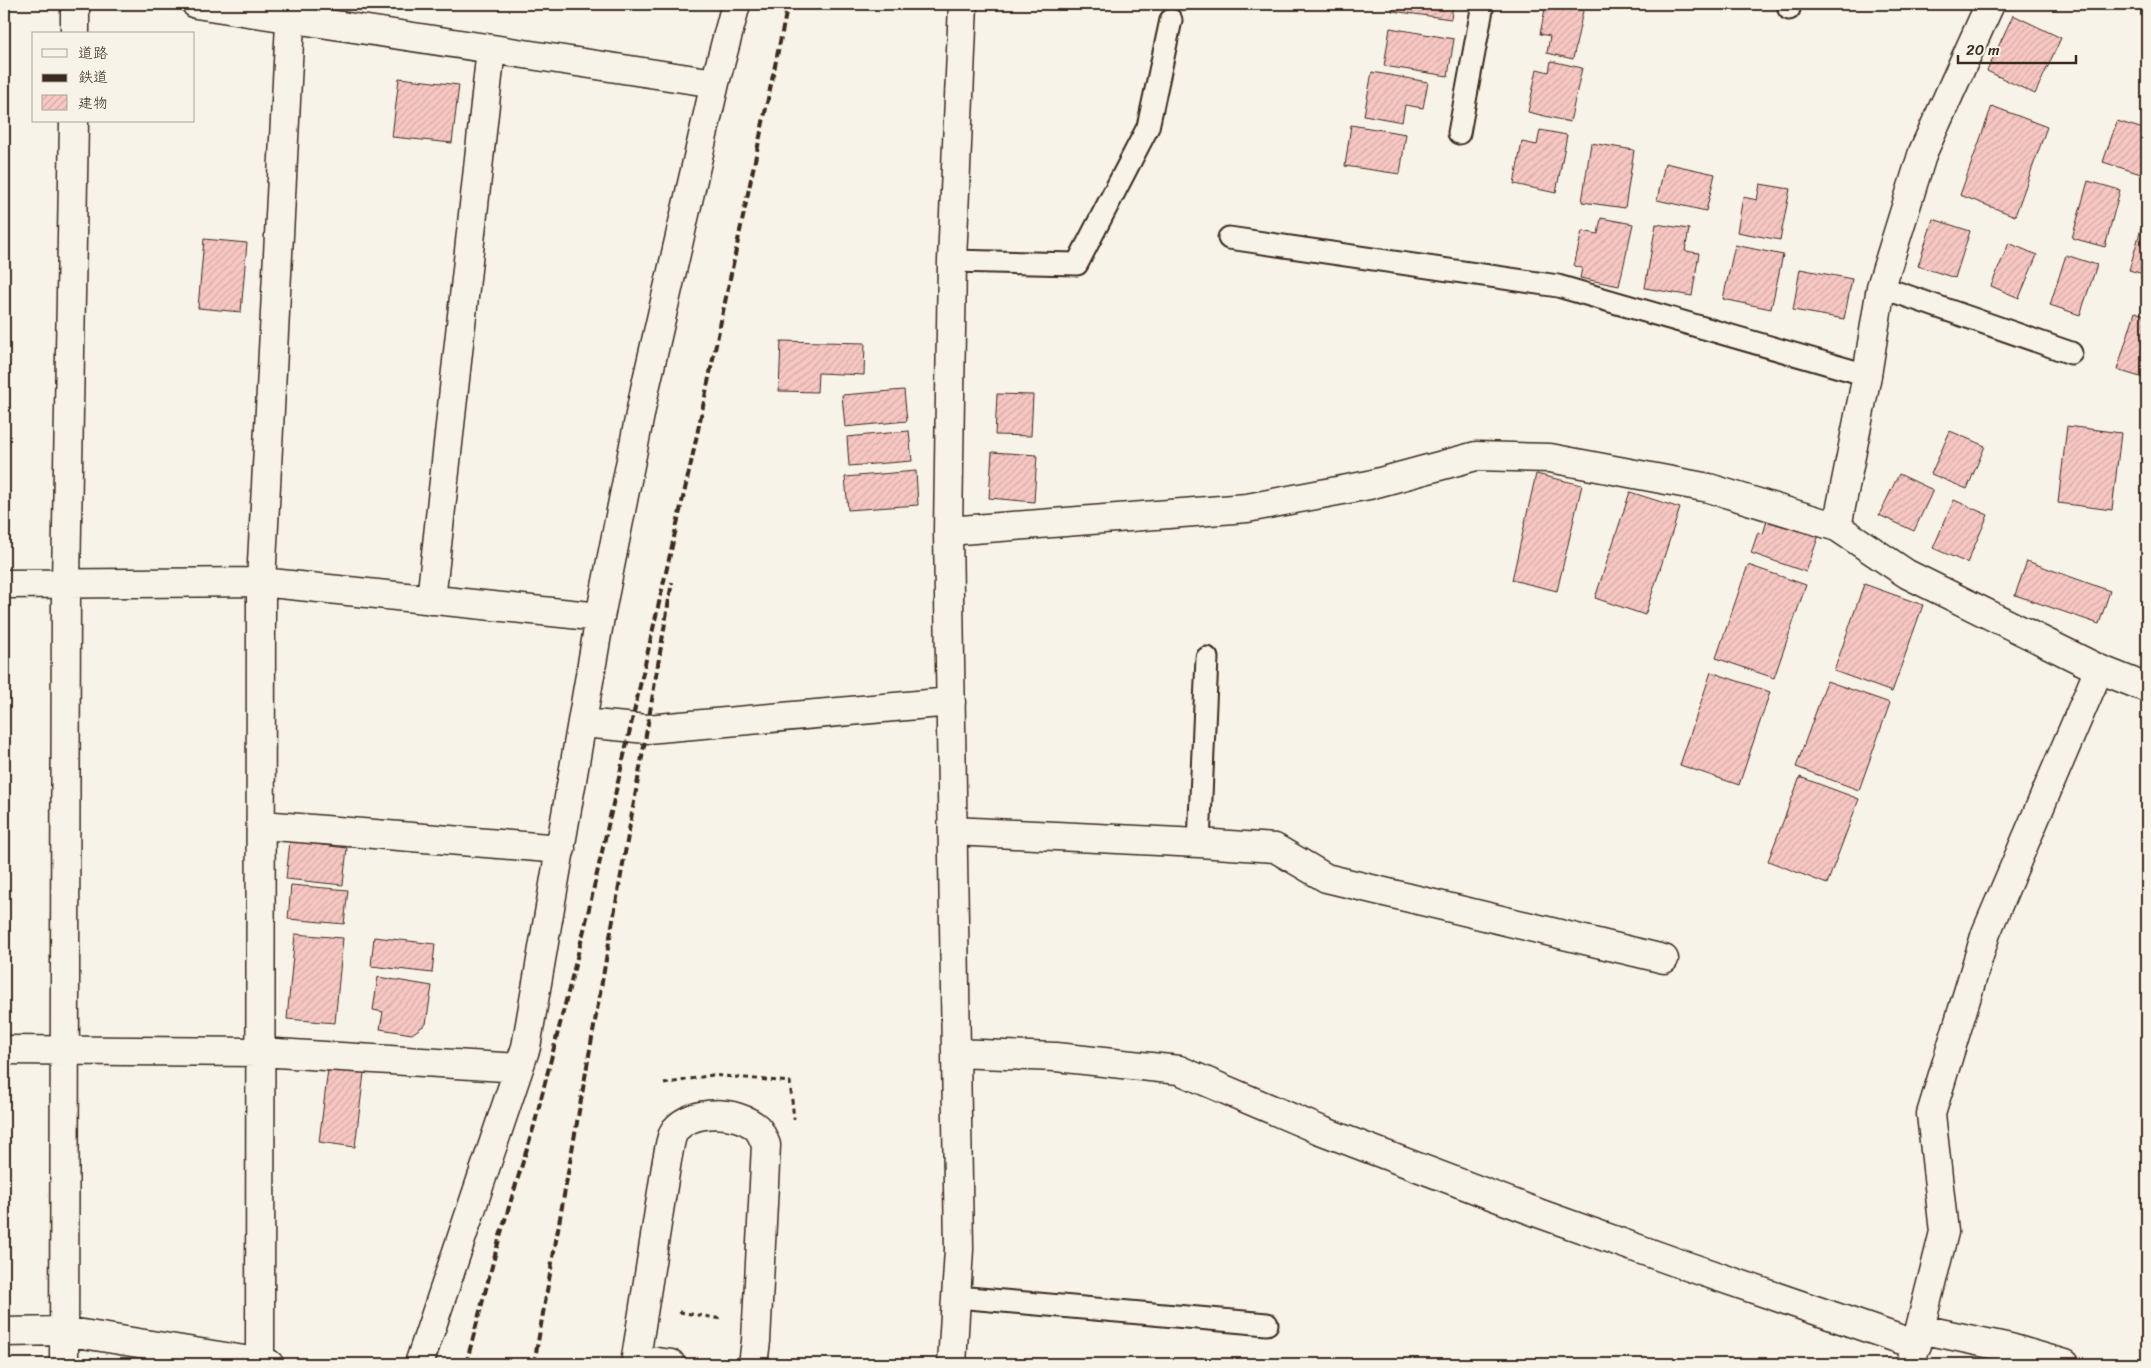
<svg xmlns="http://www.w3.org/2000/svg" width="2151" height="1368" font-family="Sriracha,'Klee One',sans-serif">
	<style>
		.building { fill: url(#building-hatch); stroke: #3b2a1e }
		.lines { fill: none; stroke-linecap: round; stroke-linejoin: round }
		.service-casing { stroke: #3b2a1e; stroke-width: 25 }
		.minor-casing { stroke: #3b2a1e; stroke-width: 31 }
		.tertiary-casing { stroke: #3b2a1e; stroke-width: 31 }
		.path { stroke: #3b2a1e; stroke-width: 3; stroke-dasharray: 5 4; stroke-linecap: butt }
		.service { stroke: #f7f3e8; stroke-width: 21 }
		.minor { stroke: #f7f3e8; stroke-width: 28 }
		.tertiary { stroke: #f7f3e8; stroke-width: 28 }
		.rail { stroke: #3b2a1e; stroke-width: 4; stroke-dasharray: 8 4; stroke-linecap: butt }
	</style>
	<defs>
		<pattern id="building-hatch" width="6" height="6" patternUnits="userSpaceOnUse" patternTransform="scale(1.25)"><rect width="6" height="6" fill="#f7c7c3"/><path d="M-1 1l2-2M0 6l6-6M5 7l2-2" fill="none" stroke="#d5aba7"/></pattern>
	</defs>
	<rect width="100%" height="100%" fill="#f7f3e8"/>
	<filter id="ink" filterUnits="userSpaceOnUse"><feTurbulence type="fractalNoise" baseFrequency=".02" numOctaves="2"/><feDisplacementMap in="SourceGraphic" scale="10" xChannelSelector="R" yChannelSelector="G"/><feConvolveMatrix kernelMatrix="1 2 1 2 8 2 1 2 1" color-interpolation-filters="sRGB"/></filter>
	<g filter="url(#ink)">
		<path class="building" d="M1393,4H1453L1451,19L1392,11Z
			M1546,4H1571L1584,6L1573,59L1547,53L1550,36L1540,34Z
			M2013,15L2061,38L2035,94L1987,71Z
			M1390,28L1454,39L1448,76L1384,66Z
			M1551,61L1582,68L1570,122L1528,112L1537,69L1549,72Z
			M1372,72L1428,82L1423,108L1405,105L1402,122L1364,115Z
			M399,78L459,85L452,143L392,137Z
			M1992,106L2047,127L2015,216L1960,195Z
			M2117,121L2147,130V176L2103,162Z
			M1351,125L1406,134L1400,174L1345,166Z
			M1540,130L1567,135L1556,193L1514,184L1522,142L1537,145Z
			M1591,143L1634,150L1625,208L1582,202Z
			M1665,163L1715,174L1706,211L1657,200Z
			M2088,181L2120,190L2105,247L2072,238Z
			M1760,184L1790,189L1780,240L1737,232L1743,197L1757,200Z
			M1601,218L1633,224L1619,286L1580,278L1582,268L1574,266L1582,231L1598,234Z
			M1933,219L1970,231L1955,278L1918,266Z
			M1656,224L1689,229L1685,251L1699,253L1692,296L1645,288Z
			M2141,229L2147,231V275L2129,270Z
			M204,239L247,243L241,312L198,308Z
			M2009,243L2037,255L2019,298L1991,286Z
			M1735,245L1783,255L1771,309L1723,299Z
			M2066,255L2097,265L2080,315L2050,305Z
			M1800,269L1852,279L1844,319L1793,310Z
			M2135,312L2147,316V379L2117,370Z
			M781,341L865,343L864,375L818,373L817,392L779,391Z
			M904,390L907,421L845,427L842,395Z
			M997,394L1033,395L1031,436L995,435Z
			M2067,426L2121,433L2112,510L2058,503Z
			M909,431L912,461L849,466L847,437Z
			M1950,431L1985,446L1967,489L1931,474Z
			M992,452L1037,455L1034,502L989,498Z
			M916,471L918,505L848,510L845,477Z
			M1536,474L1582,485L1557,591L1512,580Z
			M1899,474L1933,490L1914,531L1879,515Z
			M1630,492L1680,508L1645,615L1595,598Z
			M1954,500L1988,515L1967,563L1933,548Z
			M1768,517L1819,535L1806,572L1751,553L1758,532L1763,534Z
			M2027,561L2110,591L2099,624L2015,595Z
			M1748,565L1806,585L1774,678L1716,658Z
			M1864,584L1923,605L1892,692L1834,671Z
			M1711,672L1770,692L1739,785L1680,765Z
			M1827,681L1890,703L1859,790L1796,767Z
			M1800,777L1859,799L1827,884L1768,861Z
			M290,841L347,848L343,885L286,879Z
			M291,885L348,890L344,924L288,919Z
			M295,934L343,938L335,1023L287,1019Z
			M374,937L435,944L432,973L371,966Z
			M378,977L432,986L426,1024L412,1034L380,1029L383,1012L373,1010Z
			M329,1061L365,1065L355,1147L319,1142Z"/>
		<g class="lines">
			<g class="service-casing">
				<path id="service" d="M1789,9L1790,4
					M1459,133L1483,4
					M1229,238L1558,286L1867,375
					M952,261L1077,264L1148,127L1171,20
					M1881,287L2071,353
					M1199,843L1207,658
					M957,1297L1267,1324"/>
			</g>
			<g class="minor-casing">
				<path id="minor" d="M196,4L715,83
					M75,34V4
					M1837,527L1867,375L1881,287L1923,152L1990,4
					M948,531L1247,508L1369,485L1476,456L1550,458L1709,488L1837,527L1907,574L2099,669L2147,688
					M4,584L261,582L600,617
					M431,600L491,49
					M583,723L647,729L951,702
					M262,825L561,849
					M953,831L1199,843L1275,848L1326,878L1664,959
					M4,1050L260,1052L519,1068
					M956,1053L1056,1057L1179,1070L1320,1130L1541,1214L1678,1263L1917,1345
					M1921,1329L2010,1348L2065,1364
					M4,1332L64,1331L269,1364
					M64,1364L66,583L74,121
					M260,1364L261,582L291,4
					M419,1364L526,1047L600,617L645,389L715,83L736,4
					M952,1364L959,1249L948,531L952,261L963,4
					M1911,1364L1944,1232L1931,1114L1986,933L2099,669"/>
			</g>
			<g class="tertiary-casing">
				<path id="tertiary" d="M635,1364L667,1160C669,1152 670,1137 675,1130C693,1109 737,1110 757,1128C761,1132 764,1140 766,1145L756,1341L753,1364
					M650,1364L655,1362L671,1364"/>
			</g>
			<path class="path" d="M664,1084L712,1075L790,1082L794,1119
				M679,1312L722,1319"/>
			<use href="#service" class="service"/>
			<use href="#minor" class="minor"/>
			<use href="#tertiary" class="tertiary"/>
			<path class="rail" d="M466,1364L500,1236L534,1126L585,926L691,463L788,4
				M534,1364L647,729L672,582"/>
		</g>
	</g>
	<rect width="2151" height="1368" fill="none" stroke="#f7f3e8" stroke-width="20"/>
	<rect x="10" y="10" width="2131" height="1348" fill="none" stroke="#3b2a1e" stroke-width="2" filter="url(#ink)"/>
	<rect x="32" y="32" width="162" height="90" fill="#f7f3e8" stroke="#aca397"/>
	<rect x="42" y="49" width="25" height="8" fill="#f7f3e8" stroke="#aca397"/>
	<text x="78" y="58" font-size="15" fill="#3b2a1e">道路</text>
	<rect x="42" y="74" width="25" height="8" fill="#3b2a1e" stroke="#aca397"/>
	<text x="78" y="82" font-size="15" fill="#3b2a1e">鉄道</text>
	<rect x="42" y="95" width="25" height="15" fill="url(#building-hatch)" stroke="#aca397"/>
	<text x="78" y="108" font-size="15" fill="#3b2a1e">建物</text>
	<path d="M1958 55v8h118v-8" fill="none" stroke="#3b2a1e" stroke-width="2.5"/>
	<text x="1966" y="55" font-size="15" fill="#3b2a1e" stroke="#f7f3e8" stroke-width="4" paint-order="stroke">20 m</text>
</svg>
